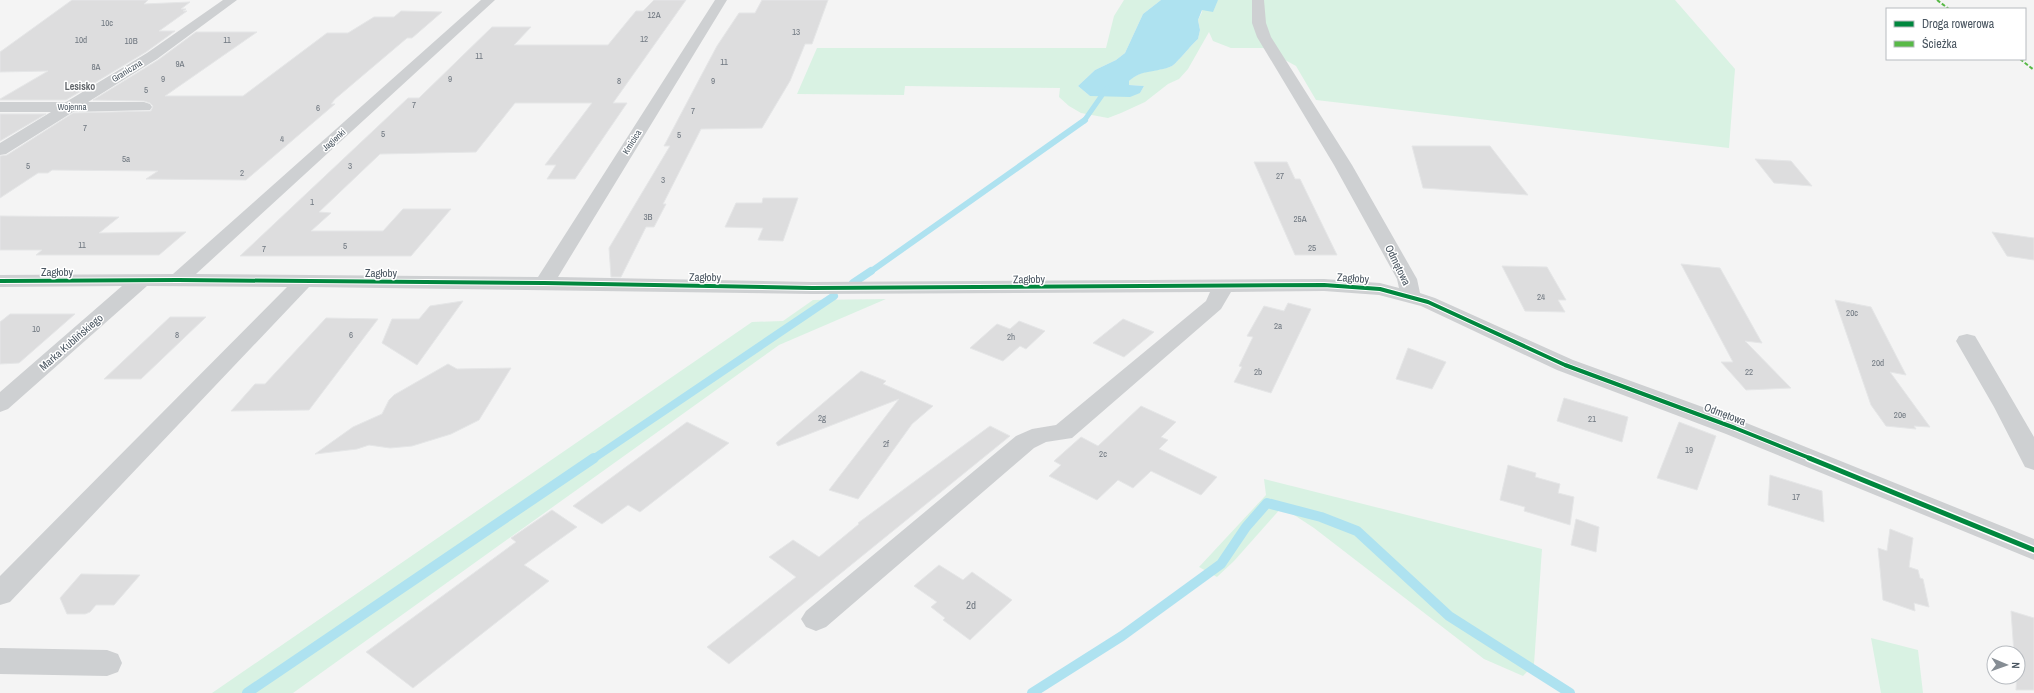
<svg xmlns="http://www.w3.org/2000/svg" width="2034" height="693" font-family="'Archivo Narrow',sans-serif">
	<style>
		.green { fill: #d9f2e3 }
		.water { fill: #aee2f0 }
		.lines { fill: none; stroke-linecap: round; stroke-linejoin: round }
		.stream-far3 { stroke: #aee2f0; stroke-width: 5 }
		.stream-far2 { stroke: #aee2f0; stroke-width: 6 }
		.stream-far1 { stroke: #aee2f0; stroke-width: 8 }
		.stream { stroke: #aee2f0; stroke-width: 10 }
		.building { fill: #ddddde; stroke: #e5e6e7 }
		.minor { fill: #ced0d2; fill-rule: evenodd }
		.quiet { stroke: #58b947; stroke-width: 2; stroke-dasharray: 4 2; stroke-linecap: butt }
		.cycleway-far1-casing { stroke: #fff; stroke-width: 6 }
		.cycleway-casing { stroke: #fff; stroke-width: 8 }
		.cycleway-far1 { stroke: #00873e; stroke-width: 4 }
		.cycleway { stroke: #00873e; stroke-width: 5 }
		.labels { text-anchor: middle; dominant-baseline: central; stroke-width: 3; stroke-linejoin: round; paint-order: stroke }
		.number-label { font-size: 9px; fill: #707881 }
		.far-street-label { font-size: 9px; fill: #4a5661; stroke: #fff }
		.far-neighbourhood-label { font-size: 10px; font-weight: bold; fill: #5f6368; stroke: #fff }
		.street-label { font-size: 11px; fill: #4a5661; stroke: #fff }
		.near-number-label { font-size: 11px; fill: #707881 }
	</style>
	<rect width="100%" height="100%" fill="#f4f4f4"/>
	<path class="green" d="M1124,0H1161L1143,14L1125,53L1116,60L1095,70L1078,86L1090,96L1140,93L1144,86L1129,85V81C1142,68 1155,73 1172,66C1177,63 1191,45 1198,39L1200,30L1198,20L1202,12V9L1218,0H1675L1735,69L1729,148L1316,100L1296,66L1263,48H1231L1213,41L1209,32L1188,69L1179,79L1168,84L1145,102L1121,113L1108,118L1081,113L1069,106L1059,97L1060,88L905,86L904,95L797,94L817,48H1106L1114,16Z
		M886,299L779,345L293,693H212L752,322L783,321L813,300Z
		M1264,479L1542,549L1534,664L1523,676L1484,659L1314,528L1282,507L1234,561L1217,577L1199,567L1266,495Z
		M1871,638L1918,650L1923,693H1881Z"/>
	<path class="water" d="M1161,0H1218L1213,12L1202,10L1198,20L1200,30L1198,39C1191,45 1177,63 1172,66C1156,73 1142,69 1129,81V85L1144,86L1140,93L1130,97L1090,96L1078,86L1095,70L1116,60L1125,53L1143,14Z"/>
	<g class="lines">
		<path class="stream-far3" d="M1084,121L1107,88"/>
		<path class="stream-far2" d="M870,272L1085,120"/>
		<path class="stream-far1" d="M853,283L871,271
			M593,459L834,296"/>
		<path class="stream" d="M247,693L594,458
			M1032,693L1122,636L1221,564L1246,527L1267,503L1321,517L1357,531L1449,616L1570,693"/>
	</g>
	<path class="building" d="M72,0H148L144,4L190,2L181,9H186L183,11H187L159,31H175L146,52L66,100H0V99L48,71L0,72V52Z
		M654,0H686L613,103H627L575,179H547L556,165H545L592,103H515L476,152L380,154L319,212L331,213L311,231H383L403,209H451L411,256H240L408,98H419L492,27H531L514,45H608L636,11H643Z
		M762,0H828L812,44H805L790,81L762,128L701,129L663,204H666L654,227H646L621,277H611L609,248L670,146H664L701,76L717,46L739,13H755Z
		M401,11L442,12L412,38H407L335,99L331,104H335L246,180L146,179L158,171L52,170L48,173H38L0,198V156L7,155L73,113L151,111L153,106L150,103L144,101L93,100L158,60L196,32H257L165,96H243L327,33H348L374,17H394Z
		M0,114H46L0,141Z
		M1412,146H1490L1528,195L1423,188Z
		M1755,159L1791,161L1812,186L1774,183Z
		M1254,162H1287L1295,179H1300L1337,255H1295Z
		M763,198H798L783,241L758,240L763,228L725,227L736,203H762Z
		M0,216L119,217L99,233L186,232L159,255H36L42,250H0Z
		M1992,232L2034,238V260L2007,256Z
		M1681,264L1720,268L1762,343L1745,341L1791,388L1746,390L1721,362H1733Z
		M1502,266L1547,267L1566,300H1558L1565,312L1525,311Z
		M1835,300L1871,307L1906,375L1890,372L1930,427L1914,426L1916,429L1886,426L1871,405Z
		M463,301L417,365L382,343L392,319H419L430,306Z
		M1288,303L1311,309L1271,393L1234,382L1242,367L1239,366L1253,337L1247,336L1264,306L1284,311Z
		M10,314H75L19,363L0,364V322Z
		M170,317H206L141,379H104Z
		M326,318L378,319L309,410L231,411L255,384H265Z
		M1123,319L1154,332L1124,357L1093,343Z
		M1019,321L1045,331L1026,349L1020,346L1003,361L970,348L997,324L1010,329Z
		M1408,348L1446,362L1432,389L1396,379Z
		M448,364L457,369L511,368L479,420L451,434L412,446L390,448L369,445L357,449L315,454L353,427L382,414L389,400L394,395Z
		M861,371L886,381L883,384L933,406L912,424L858,499L829,490L899,399L778,446L776,443Z
		M1564,398L1628,417L1622,442L1557,421Z
		M1141,406L1176,422L1161,437L1168,440L1159,449L1217,477L1201,495L1151,471L1133,488L1118,480L1097,500L1049,476L1061,465L1054,461L1081,437L1098,446Z
		M687,422L729,443L640,512L628,505L602,524L573,506Z
		M1679,422L1716,436L1697,490L1657,478Z
		M990,426L1010,436L729,664L707,647L796,577L769,557L793,540L819,557L859,524L858,523Z
		M1508,465L1536,473L1535,477L1560,484L1558,493L1574,497L1570,525L1524,511L1525,507L1500,500Z
		M1770,475L1822,491L1824,522L1768,505Z
		M552,510L577,527L524,565L549,581L413,688L366,652L516,542L511,538Z
		M1576,519L1599,527L1596,552L1571,545Z
		M1890,529L1913,538L1909,567L1918,570L1920,578L1923,579L1929,607L1914,603L1915,611L1883,600L1878,548L1887,551Z
		M939,565L963,580L972,572L1012,600L970,640L943,620L945,618L931,607L937,602L914,586Z
		M81,574L140,575L114,605H96L90,612L85,614H67L60,598Z
		M2011,611L2034,618V690H2016L2018,653H2014Z"/>
	<g class="lines">
		<path class="minor" d="M223,0H237L157,59L88,102H144L150,104L152,107L150,110L73,112L6,154L0,155V143L51,112H0V102H66L147,53Z
			M481,0H495L196,274L538,277L715,0H727L558,277L812,282L1324,279L1380,283L1399,288L1397,279L1334,165L1257,37L1252,23V0H1264L1266,23L1271,37L1352,165L1417,279L1420,293L1435,298L1573,360L1744,422L2034,539V560L1726,434L1557,370L1421,306L1379,295L1324,291L1231,292L1221,309L1072,438L1046,442L1034,448L826,627L816,631L806,627L801,619L806,611L1016,436L1032,429L1056,425L1206,301L1210,292L812,294L309,287L10,602L0,605V576L287,287L147,286L8,409L0,412V392L122,286L0,287V275L173,274Z
			M1967,334L1975,336L1978,341L2034,437V470L2025,467L1994,407L1956,341L1959,336Z
			M0,648L107,650L118,654L122,663L118,672L107,676L0,674Z"/>
		<path class="quiet" d="M1937,0L1949,9
			M2020,59L2034,70"/>
		<g class="cycleway-far1-casing">
			<path id="cycleway-far1" d="M0,281L178,280L544,283L812,288L1324,285L1380,289L1428,302L1565,365L1735,428L1812,459"/>
		</g>
		<g class="cycleway-casing">
			<path id="cycleway" d="M1809,458L2034,550"/>
		</g>
		<use href="#cycleway-far1" class="cycleway-far1"/>
		<use href="#cycleway" class="cycleway"/>
	</g>
	<g class="labels">
		<g class="number-label">
			<text x="654" y="15">12A</text>
			<text x="107" y="23">10c</text>
			<text x="796" y="32">13</text>
			<text x="644" y="39">12</text>
			<text x="81" y="40">10d</text>
			<text x="227" y="40">11</text>
			<text x="131" y="41">10B</text>
			<text x="479" y="56">11</text>
			<text x="724" y="62">11</text>
			<text x="180" y="64">9A</text>
			<text x="96" y="67">8A</text>
			<text x="163" y="79">9</text>
			<text x="450" y="79">9</text>
			<text x="619" y="81">8</text>
			<text x="713" y="81">9</text>
			<text x="146" y="90">5</text>
			<text x="414" y="105">7</text>
			<text x="318" y="108">6</text>
			<text x="693" y="111">7</text>
			<text x="85" y="128">7</text>
			<text x="383" y="134">5</text>
			<text x="679" y="135">5</text>
			<text x="282" y="139">4</text>
			<text x="126" y="159">5a</text>
			<text x="28" y="166">5</text>
			<text x="350" y="166">3</text>
			<text x="242" y="173">2</text>
			<text x="1280" y="176">27</text>
			<text x="663" y="180">3</text>
			<text x="312" y="202">1</text>
			<text x="648" y="217">3B</text>
			<text x="1300" y="219">25A</text>
			<text x="82" y="245">11</text>
			<text x="345" y="246">5</text>
			<text x="1312" y="248">25</text>
			<text x="264" y="249">7</text>
			<text x="1541" y="297">24</text>
			<text x="1852" y="313">20c</text>
			<text x="1278" y="326">2a</text>
			<text x="36" y="329">10</text>
			<text x="177" y="335">8</text>
			<text x="351" y="335">6</text>
			<text x="1011" y="337">2h</text>
			<text x="1878" y="363">20d</text>
			<text x="1258" y="372">2b</text>
			<text x="1749" y="372">22</text>
			<text x="1900" y="415">20e</text>
			<text x="822" y="418">2g</text>
			<text x="1592" y="419">21</text>
			<text x="886" y="444">2f</text>
			<text x="1689" y="450">19</text>
			<text x="1103" y="454">2c</text>
			<text x="1796" y="497">17</text>
		</g>
		<g class="far-street-label">
			<text transform="translate(127 71) rotate(-32)">Graniczna</text>
			<text x="72" y="107">Wojenna</text>
			<text transform="translate(334 140) rotate(-42)">Jagienki</text>
			<text transform="translate(632 142) rotate(-58)">Kmicica</text>
		</g>
		<g class="far-neighbourhood-label">
			<text x="80" y="86">Lesisko</text>
		</g>
		<g class="street-label">
			<text transform="translate(1398 265) rotate(64)">Odmętowa</text>
			<text x="57" y="272">Zagłoby</text>
			<text x="381" y="273">Zagłoby</text>
			<text transform="translate(705 277) rotate(1)">Zagłoby</text>
			<text transform="translate(1353 278) rotate(4)">Zagłoby</text>
			<text transform="translate(1029 279) rotate(-1)">Zagłoby</text>
			<text transform="translate(71 342) rotate(-41)">Marka Kublińskiego</text>
			<text transform="translate(1725 414) rotate(21)">Odmętowa</text>
		</g>
		<g class="near-number-label">
			<text x="971" y="605">2d</text>
		</g>
	</g>
	<rect x="1886" y="8" width="140" height="52" fill="#ffffff" stroke="#b7bbc0"/>
	<rect x="1894" y="21" width="20" height="6" fill="#00873e" stroke="#b7bbc0"/>
	<text x="1922" y="28" font-size="12" fill="#4a5661">Droga rowerowa</text>
	<rect x="1894" y="41" width="20" height="6" fill="#58b947" stroke="#b7bbc0"/>
	<text x="1922" y="48" font-size="12" fill="#4a5661">Ścieżka</text>
	<g transform="translate(2006 665) rotate(92)"><circle r="19" fill="#ffffff" stroke="#b7bbc0"/>
	<path d="M0-3L7 15L0 10L-7 15Z" fill="#868d94"/>
	<text y="-6" font-size="11" font-weight="bold" text-anchor="middle" fill="#4a5661">N</text>
	</g>
</svg>
